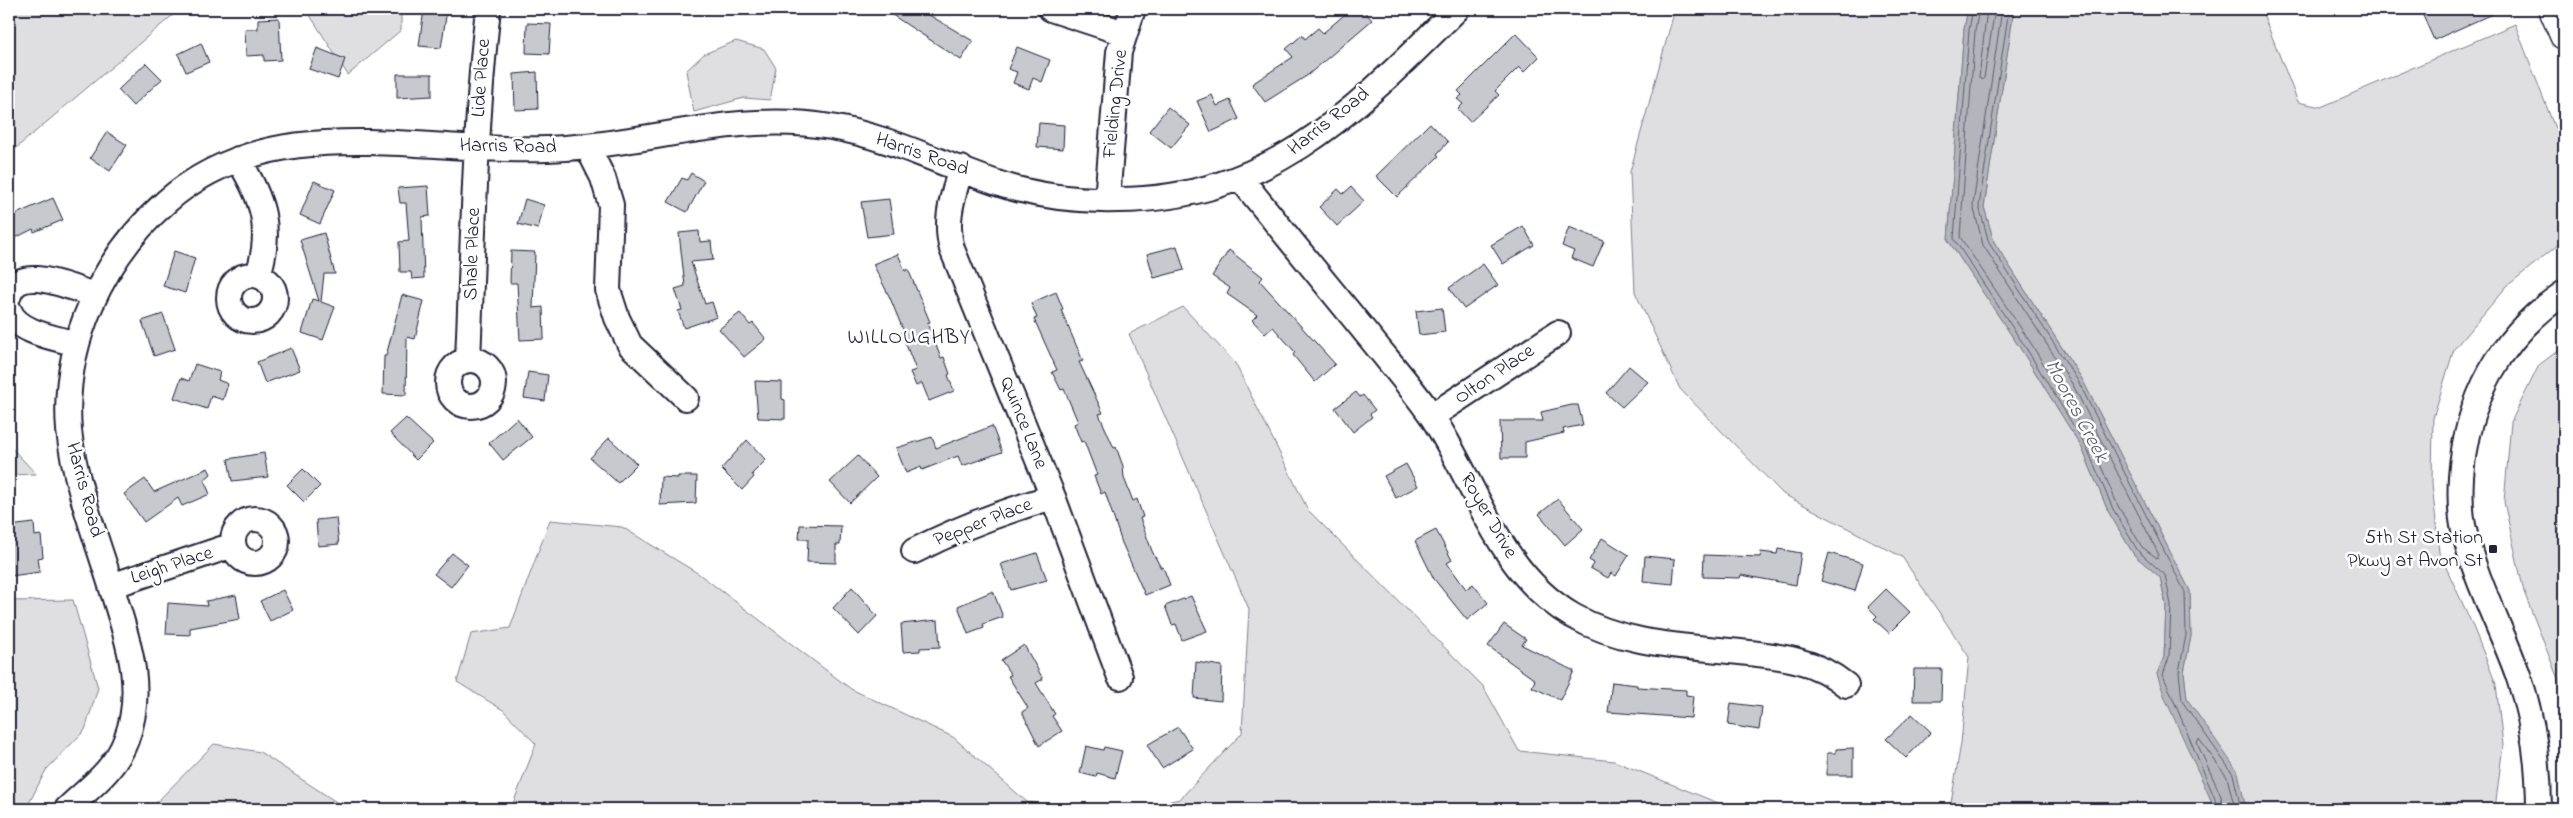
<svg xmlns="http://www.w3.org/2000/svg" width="2573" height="818" font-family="'Indie Flower',sans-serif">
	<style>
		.green { fill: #dfdfe2; stroke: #80808e }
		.water { fill: #b4b4bc; stroke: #7a7a88 }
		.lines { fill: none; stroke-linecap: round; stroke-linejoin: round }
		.shore { stroke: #5c5c6f; stroke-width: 1 }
		.building { fill: #c8c8cf; stroke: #22223b }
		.minor-casing { stroke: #22223b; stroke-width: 28 }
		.major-casing { stroke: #22223b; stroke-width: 31 }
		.minor { stroke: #fff; stroke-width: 24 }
		.major { stroke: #fff; stroke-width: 28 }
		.poi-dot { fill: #22223b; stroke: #fff; stroke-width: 2 }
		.labels { text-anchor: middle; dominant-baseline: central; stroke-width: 5; stroke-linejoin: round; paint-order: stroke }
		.street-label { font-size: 20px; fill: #22223b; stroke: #fff }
		.poi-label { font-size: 20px; fill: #22223b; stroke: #fff; text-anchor: end }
		.neighbourhood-label { font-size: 21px; letter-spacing: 1px; fill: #22223b; stroke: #fff }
		.water-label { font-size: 21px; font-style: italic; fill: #5c5c6f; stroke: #fff }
	</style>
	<rect width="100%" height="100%" fill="#fff"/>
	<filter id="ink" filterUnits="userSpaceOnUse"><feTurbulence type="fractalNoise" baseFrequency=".02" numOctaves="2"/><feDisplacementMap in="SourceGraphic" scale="10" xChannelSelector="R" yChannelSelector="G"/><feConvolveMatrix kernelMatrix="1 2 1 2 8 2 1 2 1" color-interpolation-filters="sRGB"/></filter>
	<g filter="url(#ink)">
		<path class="green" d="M9,9H180L9,154Z
			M306,9H401V30L348,75Z
			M1675,9H1968L1964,29L1948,240L2022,351L2082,448L2108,511L2134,555L2160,577L2166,605L2164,657L2157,674L2211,800L2212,809H1950L1961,743L1969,657L1902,557L1783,494L1680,389L1635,292L1630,172Z
			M2014,9H2261L2298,102L2321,107L2515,24L2564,152V240L2507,286L2454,349L2433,418L2432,483L2439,552L2472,624L2496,684L2503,745L2495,809H2246V805L2187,699L2184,672L2191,636L2190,591L2082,379L1994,242L1984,207Z
			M736,41L764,49L776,68L770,100L744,98L694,112L686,71L704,54Z
			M1183,307L1235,363L1308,510L1483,686L1519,751L1614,761L1733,809H1135L1180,799L1242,733L1249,609L1129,334Z
			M2564,346V720L2558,679L2524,592L2504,502L2511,422L2539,365Z
			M9,445L36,474L9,475Z
			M550,520L622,527L699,574L851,689L953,737L1027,802L1071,809H511L536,744L503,710L457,682L471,634L510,628Z
			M73,600L98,688L85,730L46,770L26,809H9V601Z
			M214,744L260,752L347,809H150Z"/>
		<path class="water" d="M1968,9H2014L1984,207L1994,242L2082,379L2190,591L2191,636L2184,672L2187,699L2238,772L2246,809H2212L2211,800L2165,698L2157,674L2164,657L2166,605L2160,577L2134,555L2108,511L2082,448L2022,351L1948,240L1964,29Z"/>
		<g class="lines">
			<path class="shore" d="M1973,9L1969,30L1954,239L2026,348L2086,446L2113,509L2138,551L2165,575L2171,605L2169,657L2163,675L2215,799L2217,809
				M1979,9L1975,31L1960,237L2032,345L2091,443L2118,506L2142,547L2157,558L2159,555L2073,385L1983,245L1973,205L2002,9
				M1987,9L1979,78L1982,80L1984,78L1995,9
				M2009,9L1979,206L1989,243L2078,381L2185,592L2186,635L2179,672L2182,701L2233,774L2241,809
				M2223,809L2221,796L2197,743L2199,739L2227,777L2235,809"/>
		</g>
		<path class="building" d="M424,9L447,10L441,48L419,46Z
			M883,9H919L973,41L961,60Z
			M1351,9H1362L1372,20L1308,75L1265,102L1252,84L1293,57L1286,49L1302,35L1305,39L1318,28L1323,33Z
			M2420,9H2503L2434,40Z
			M279,18L281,60L264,61V55L246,56L245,29H258V19Z
			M527,23L551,24L549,54L526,53Z
			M1516,33L1539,57L1524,72L1519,67L1495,91L1499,95L1470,122L1458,109L1463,104L1457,99L1462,95L1458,91Z
			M201,43L209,62L186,72L178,54Z
			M1017,47L1050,60L1042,82L1033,78L1029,89L1013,83L1017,72L1008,69Z
			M317,48L345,59L338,79L309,69Z
			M146,63L162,79L133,106L118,90Z
			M537,72L538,109L515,110L514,74Z
			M397,74H432V96L397,98Z
			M1212,95L1217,106L1230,100L1239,119L1211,132L1197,101Z
			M1168,107L1190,125L1171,148L1149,131Z
			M1039,123L1064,125L1063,149L1037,147Z
			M1430,123L1448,142L1437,154L1439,156L1397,197L1376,176Z
			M107,132L127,145L110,171L90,158Z
			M691,173L704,181L687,212L668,202L682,178L687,180Z
			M314,181L335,190L320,224L300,215Z
			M428,186L430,216L422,217L424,278L412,279L411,272H400L399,242L409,241L406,203H400L398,188Z
			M1351,187L1364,201L1337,226L1319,207L1338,189L1343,194Z
			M53,198L63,220L34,232L33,229L9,241V217Z
			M525,199L544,205L538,229L518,224Z
			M889,199L894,234L867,237L861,202Z
			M1523,226L1534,245L1503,264L1491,245Z
			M1569,227L1604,241L1593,267L1571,258L1574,251L1562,246Z
			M699,231L700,242L711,241L713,260L691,262L705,304L712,302L717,317L684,328L678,311L682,310L675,289L685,286L679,233Z
			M324,233L335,274H324L321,302L335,307L323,340L302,333L312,299L319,301L300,240Z
			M1177,246L1184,270L1154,278L1147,254Z
			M1229,250L1263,277L1260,281L1335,364L1315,382L1293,355L1295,352L1273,327L1265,334L1252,320L1257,315L1227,294L1230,288L1212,276Z
			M174,251L195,258L185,293L163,286Z
			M511,251L535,252L533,308L543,307L544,339L520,340L517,283H510Z
			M898,254L905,271L908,269L930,322L927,323L941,358L944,357L950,374L948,375L954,391L929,401L922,383L916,386L910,372L916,370L901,332H904L890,298L873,264Z
			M1483,264L1498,285L1464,309L1449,288Z
			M1056,292L1063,309L1061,310L1083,361L1079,362L1103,413L1099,414L1114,448L1116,447L1123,466L1124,478L1133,501L1137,499L1143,517L1140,518L1152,551L1161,568L1163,567L1170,585L1145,595L1122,543L1105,492L1101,494L1094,476L1097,475L1084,441L1081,442L1074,424L1078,422L1064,389L1061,390L1052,372L1057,370L1034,319L1037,318L1031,303Z
			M402,295L424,301L415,339L407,337L406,395L383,394L384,356H386Z
			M1442,308L1445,332L1419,335L1416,311Z
			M740,313L750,325L753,323L766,339L744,357L719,329Z
			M163,314L175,349L154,356L142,321Z
			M291,348L300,370L265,383L257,362Z
			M195,364L220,372L218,380L228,384L223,400L211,396L207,409L174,398L181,378L189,381Z
			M1629,366L1648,382L1622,407L1606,393Z
			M528,372L548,375L545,401L524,398Z
			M755,381L782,382V399L785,400V419L758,418Z
			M1356,392L1360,397L1363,395L1375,410L1370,414L1372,417L1353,432L1335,408Z
			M1572,405H1578L1583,425L1563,429L1564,433L1525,442V458H1501L1500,421H1543L1541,412Z
			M406,418L433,443L416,460L390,433Z
			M517,418L532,437L503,460L489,443Z
			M992,426L1002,452L962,466L958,456L922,470L921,467L906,473L896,448L932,437L936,448Z
			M609,438L637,464L618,483L590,458Z
			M747,440L766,460L752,474L754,477L742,490L721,469Z
			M264,453L268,477L232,481L228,459Z
			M858,456L877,477L850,503L830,482Z
			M1406,464L1418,486L1396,498L1384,476Z
			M208,468L211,474L204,480L210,494L182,506L178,498L144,522L124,494L145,479L154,492Z
			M303,469L320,486L304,502L287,485Z
			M678,476H697L696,503L660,505L661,477L678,478Z
			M1558,499L1583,529L1565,545L1539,514Z
			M336,518L339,544L318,546L316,520Z
			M34,523L35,536L41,535L43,557L38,558L40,572L11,576L9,526Z
			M800,525L841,526L840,545H836V563L807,562L808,539H799Z
			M1436,530L1452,560L1447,563L1466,589L1473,584L1488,603L1467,620L1434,579L1415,541Z
			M1602,538L1629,555L1616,576L1611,573L1608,578L1590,568L1594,563L1589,560Z
			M1778,549L1801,553L1796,585L1741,575L1740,578L1703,577L1704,555L1760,557L1761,552L1777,554Z
			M452,553L468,565L451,587L434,574Z
			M1037,553L1047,580L1011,590L1001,564Z
			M1829,553L1863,563L1855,591L1821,581Z
			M1645,556L1675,559L1673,584L1643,581Z
			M852,587L877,616L859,635L833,608Z
			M1886,589L1910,612L1889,633L1874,619L1877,616L1868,607Z
			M283,590L293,610L270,621L260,601Z
			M993,591L1003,617L983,624L984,628L968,634L958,606Z
			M236,595L240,619L190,628V635L166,634L168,603L207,606L206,601Z
			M1191,596L1207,631L1182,640L1176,624L1172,625L1165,606Z
			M938,620L940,647L920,648V651L903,652L901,624Z
			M1504,624L1526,639L1522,645L1574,671L1560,700L1532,687L1535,680L1488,646Z
			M1024,645L1043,679L1036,683L1055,714L1052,716L1062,731L1039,746L1022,712L1028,708L1008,676L1011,675L1001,660Z
			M1196,662L1222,666L1221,701L1194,698Z
			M1914,669H1942L1941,701H1913Z
			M1612,682L1637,685V687L1686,690V695L1693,696L1691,718L1608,712Z
			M1731,703L1762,707L1759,730L1728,725Z
			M1912,714L1931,732L1906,758L1886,739Z
			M1178,727L1193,749L1162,768L1147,745Z
			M1086,746L1103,750L1104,747L1122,751L1115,778L1097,773L1096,777L1080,773Z
			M1853,748V775H1827V753H1836V749Z"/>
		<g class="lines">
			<g class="minor-casing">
				<path id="minor" d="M1051,9L1124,33
					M587,146L603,178L611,205L608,290L617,318L630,345L686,398
					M238,159C263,199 273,229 258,275
					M961,168C953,196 944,220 952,249L1053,497L1120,677
					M1241,179C1284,233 1328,286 1371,339C1391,364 1413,389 1431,415C1477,484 1497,572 1573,616C1624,645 1683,646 1740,652C1780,656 1814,659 1846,685
					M1107,200L1119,52L1133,9
					M229 298a23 23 0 1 1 46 0a23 23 0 1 1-46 0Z
					M9,295C19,262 72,289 95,295
					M9,310C17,333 57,338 77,344
					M448 383a23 23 0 1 1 46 0a23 23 0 1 1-46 0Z
					M468,360C473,243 475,125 488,9
					M1432,416L1558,333
					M233 541a22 22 0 1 1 44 0a22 22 0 1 1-44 0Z
					M914,551C959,528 1004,511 1053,497
					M111,586L233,545
					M67,809C89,788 115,770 126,740C146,688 127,638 112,589C97,539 74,482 69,430C62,344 102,258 167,201C278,104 433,158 565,148C655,142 739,111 831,127C892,137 947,167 1006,186C1043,197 1080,201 1118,200C1272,199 1355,110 1457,9
					M2539,809C2539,764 2533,718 2518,675C2501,627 2475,581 2464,530C2460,513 2460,495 2461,477C2466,401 2500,336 2564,293"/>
			</g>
			<g class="major-casing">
				<path id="major" d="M2553,9L2564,35"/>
			</g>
			<use href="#minor" class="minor"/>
			<use href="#major" class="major"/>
		</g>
	</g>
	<rect class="poi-dot" x="2488" y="544" width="10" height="10" rx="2.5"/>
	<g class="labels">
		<g class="street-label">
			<text transform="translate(482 78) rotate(-86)">Lide Place</text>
			<text transform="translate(1116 104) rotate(-84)">Fielding Drive</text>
			<text transform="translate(1329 122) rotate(-38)">Harris Road</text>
			<text transform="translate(508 147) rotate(1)">Harris Road</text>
			<text transform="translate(922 155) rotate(19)">Harris Road</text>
			<text transform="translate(473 254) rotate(-88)">Shale Place</text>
			<text transform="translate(1495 375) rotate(-34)">Olton Place</text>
			<text transform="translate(1023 423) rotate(68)">Quince Lane</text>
			<text transform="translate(84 490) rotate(75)">Harris Road</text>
			<text transform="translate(1488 516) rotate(60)">Royer Drive</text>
			<text transform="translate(983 523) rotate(-21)">Pepper Place</text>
			<text transform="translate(172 566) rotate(-18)">Leigh Place</text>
		</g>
		<g class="poi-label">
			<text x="2483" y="538">5th St Station<tspan x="2483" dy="23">Pkwy at Avon St</tspan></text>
		</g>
		<g class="neighbourhood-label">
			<text x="909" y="338">WILLOUGHBY</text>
		</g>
		<g class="water-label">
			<text transform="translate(2076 411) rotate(62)">Moores Creek</text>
		</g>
	</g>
	<rect width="2573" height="818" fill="none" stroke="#fff" stroke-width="30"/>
	<rect x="15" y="15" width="2543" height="788" fill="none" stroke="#22223b" stroke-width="2" filter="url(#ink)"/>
</svg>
